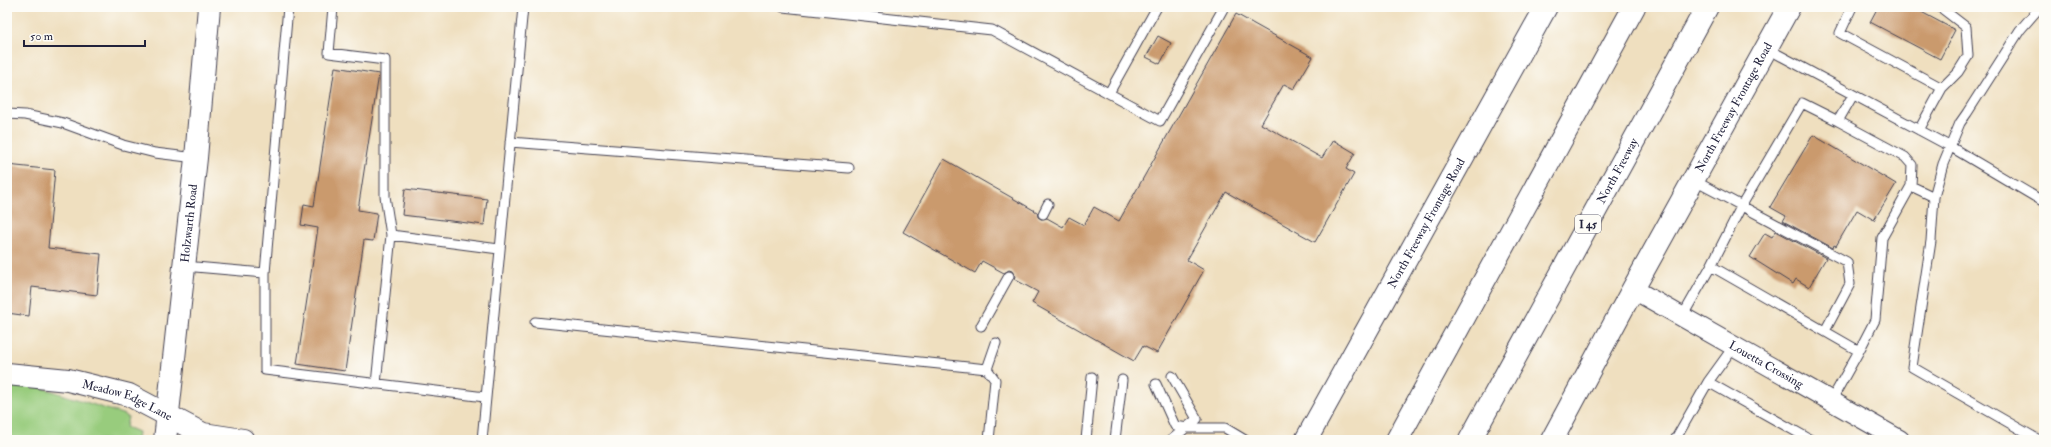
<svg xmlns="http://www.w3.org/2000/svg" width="2051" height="447" font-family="'IM FELL Double Pica',serif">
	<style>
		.green { fill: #98cc7d; stroke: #5d775c }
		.building { fill: #ca9a6d }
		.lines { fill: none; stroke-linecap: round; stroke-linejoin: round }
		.lane-casing { stroke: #413e4f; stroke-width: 11 }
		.street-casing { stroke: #413e4f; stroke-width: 21 }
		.secondary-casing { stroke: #413e4f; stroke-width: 24 }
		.highway-casing { stroke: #413e4f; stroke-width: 24 }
		.lane { stroke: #fff; stroke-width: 9 }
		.street { stroke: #fff; stroke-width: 19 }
		.secondary { stroke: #fff; stroke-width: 22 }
		.highway { stroke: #fff; stroke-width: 22 }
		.labels { text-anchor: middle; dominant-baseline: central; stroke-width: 3; stroke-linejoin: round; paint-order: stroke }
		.shield { fill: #fdfcf7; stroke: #646373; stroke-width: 1 }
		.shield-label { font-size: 11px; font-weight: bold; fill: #22223b }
		.street-label { font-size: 12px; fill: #22223b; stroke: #fdfcf7 }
	</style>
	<rect width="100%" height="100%" fill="#fdfcf7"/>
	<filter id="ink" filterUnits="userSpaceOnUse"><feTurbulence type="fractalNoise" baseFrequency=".025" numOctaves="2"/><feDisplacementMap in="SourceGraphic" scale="8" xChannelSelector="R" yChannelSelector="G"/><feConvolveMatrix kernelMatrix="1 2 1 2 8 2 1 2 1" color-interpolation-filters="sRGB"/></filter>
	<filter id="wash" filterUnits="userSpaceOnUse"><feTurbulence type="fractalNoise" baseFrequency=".012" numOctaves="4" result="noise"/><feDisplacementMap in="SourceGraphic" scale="16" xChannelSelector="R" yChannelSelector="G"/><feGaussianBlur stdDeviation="0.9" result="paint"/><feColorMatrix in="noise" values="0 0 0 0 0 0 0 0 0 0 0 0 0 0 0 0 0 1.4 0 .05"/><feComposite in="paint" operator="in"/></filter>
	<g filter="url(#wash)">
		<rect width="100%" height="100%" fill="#efdfbf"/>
		<path class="green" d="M7,381L37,386L125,415L128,417L126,427L138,432L137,440H7Z"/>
		<g id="blocks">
			<path class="building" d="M1878,7H1912L1955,30L1940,59L1870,22Z
				M1236,14L1313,57L1294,89L1284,84L1261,124L1322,158L1333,140L1355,153L1346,169L1354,174L1315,242L1226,192L1187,260L1204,270L1157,353L1143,346L1134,361L1032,303L1038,292L1014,279L1015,276L1012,271L1009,270L1004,273L982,261L975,273L903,232L944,159L1037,212L1038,217L1041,219L1047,218L1063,227L1069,217L1084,225L1094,207L1119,221Z
				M1158,36L1171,43L1160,64L1146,57Z
				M335,67L379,74L358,210L377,213L373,241L364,240L345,371L297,364L318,228L301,225L304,204L314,206Z
				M1813,135L1896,184L1874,220L1857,210L1836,246L1834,245L1833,248L1783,221L1786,216L1770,207Z
				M7,165L55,170L48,248L101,254L97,295L32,287L29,316L7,313Z
				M405,189L487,199L484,225L402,215Z
				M1776,231L1826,258L1809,287L1796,279L1793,284L1750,257L1765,233L1772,237Z"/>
		</g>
	</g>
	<g filter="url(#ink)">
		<use href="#blocks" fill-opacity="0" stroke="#413e4f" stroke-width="1"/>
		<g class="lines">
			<g class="lane-casing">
				<path id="lane" d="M333,7L329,53L385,60V196L391,235L499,249
					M783,7L992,30L1160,121L1224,7
					M1852,7L1840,33L1942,88L1958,72L1968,56L1966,27L1940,7
					M1766,48L1951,147L2044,202
					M1109,93L1157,7
					M7,114L25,115L63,123L123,145L155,153L196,158
					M1838,121L1905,157L1912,165L1911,186L1882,238L1875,320L1859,351L1711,266L1742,205L1802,103L1838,121L1853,95
					M1919,130L1942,88
					M510,142L849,168
					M1693,180L1847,262L1850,284L1825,331
					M1911,186L1934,197
					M1043,214L1048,204
					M184,266L265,273V370L485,397
					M265,273L288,7
					M1682,317L1711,266
					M535,322L987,369L995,380L989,440
					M981,326L1009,276
					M987,369L996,343
					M1708,382L1811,440
					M376,384L391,235
					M1156,384L1175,426L1188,428H1225L1245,440
					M1831,401L1859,351
					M482,440L523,7
					M1086,440L1092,377
					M1115,440L1122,380
					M1171,440L1197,419L1172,376
					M1675,440L1708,382L1734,346
					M2039,440L1912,367L1931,241L1934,197L1943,164L1960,123L1967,113L2020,30L2040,7"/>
			</g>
			<g class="street-casing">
				<g id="street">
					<path id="s1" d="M1633,289L1900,440"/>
				</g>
			</g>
			<g class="secondary-casing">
				<g id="secondary">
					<path id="s2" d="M7,374L68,380L129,395L203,434L243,440"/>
					<path id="s3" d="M165,440L196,158L209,7"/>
					<path id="s4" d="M1306,440L1546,7"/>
					<path id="s5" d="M1552,440L1633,289L1789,7"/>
				</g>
			</g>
			<g class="highway-casing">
				<g id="highway">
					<path d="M1397,440L1634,7"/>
					<path id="s6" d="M1470,440L1707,7"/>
				</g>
			</g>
			<use href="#lane" class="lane"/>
			<use href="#street" class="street"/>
			<use href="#secondary" class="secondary"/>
			<use href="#highway" class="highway"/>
		</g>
	</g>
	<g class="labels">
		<rect class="shield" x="1575" y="215" width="26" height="18" rx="3"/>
		<g class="shield-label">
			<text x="1588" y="224">I 45</text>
		</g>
		<g class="street-label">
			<text stroke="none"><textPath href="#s5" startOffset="379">North Freeway Frontage Road</textPath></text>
			<text stroke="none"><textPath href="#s6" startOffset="307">North Freeway</textPath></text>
			<text stroke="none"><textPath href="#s3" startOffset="218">Holzwarth Road</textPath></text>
			<text stroke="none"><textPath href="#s4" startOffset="248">North Freeway Frontage Road</textPath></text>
			<text stroke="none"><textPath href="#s1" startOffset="153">Louetta Crossing</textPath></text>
			<text stroke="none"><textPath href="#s2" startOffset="124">Meadow Edge Lane</textPath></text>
		</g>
	</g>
	<rect width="2051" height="447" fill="none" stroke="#fdfcf7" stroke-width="24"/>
	<path d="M24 40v6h121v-6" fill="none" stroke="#22223b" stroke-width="2"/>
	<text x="30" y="40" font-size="12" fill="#22223b" stroke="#fdfcf7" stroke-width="3" paint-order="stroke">50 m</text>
</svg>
